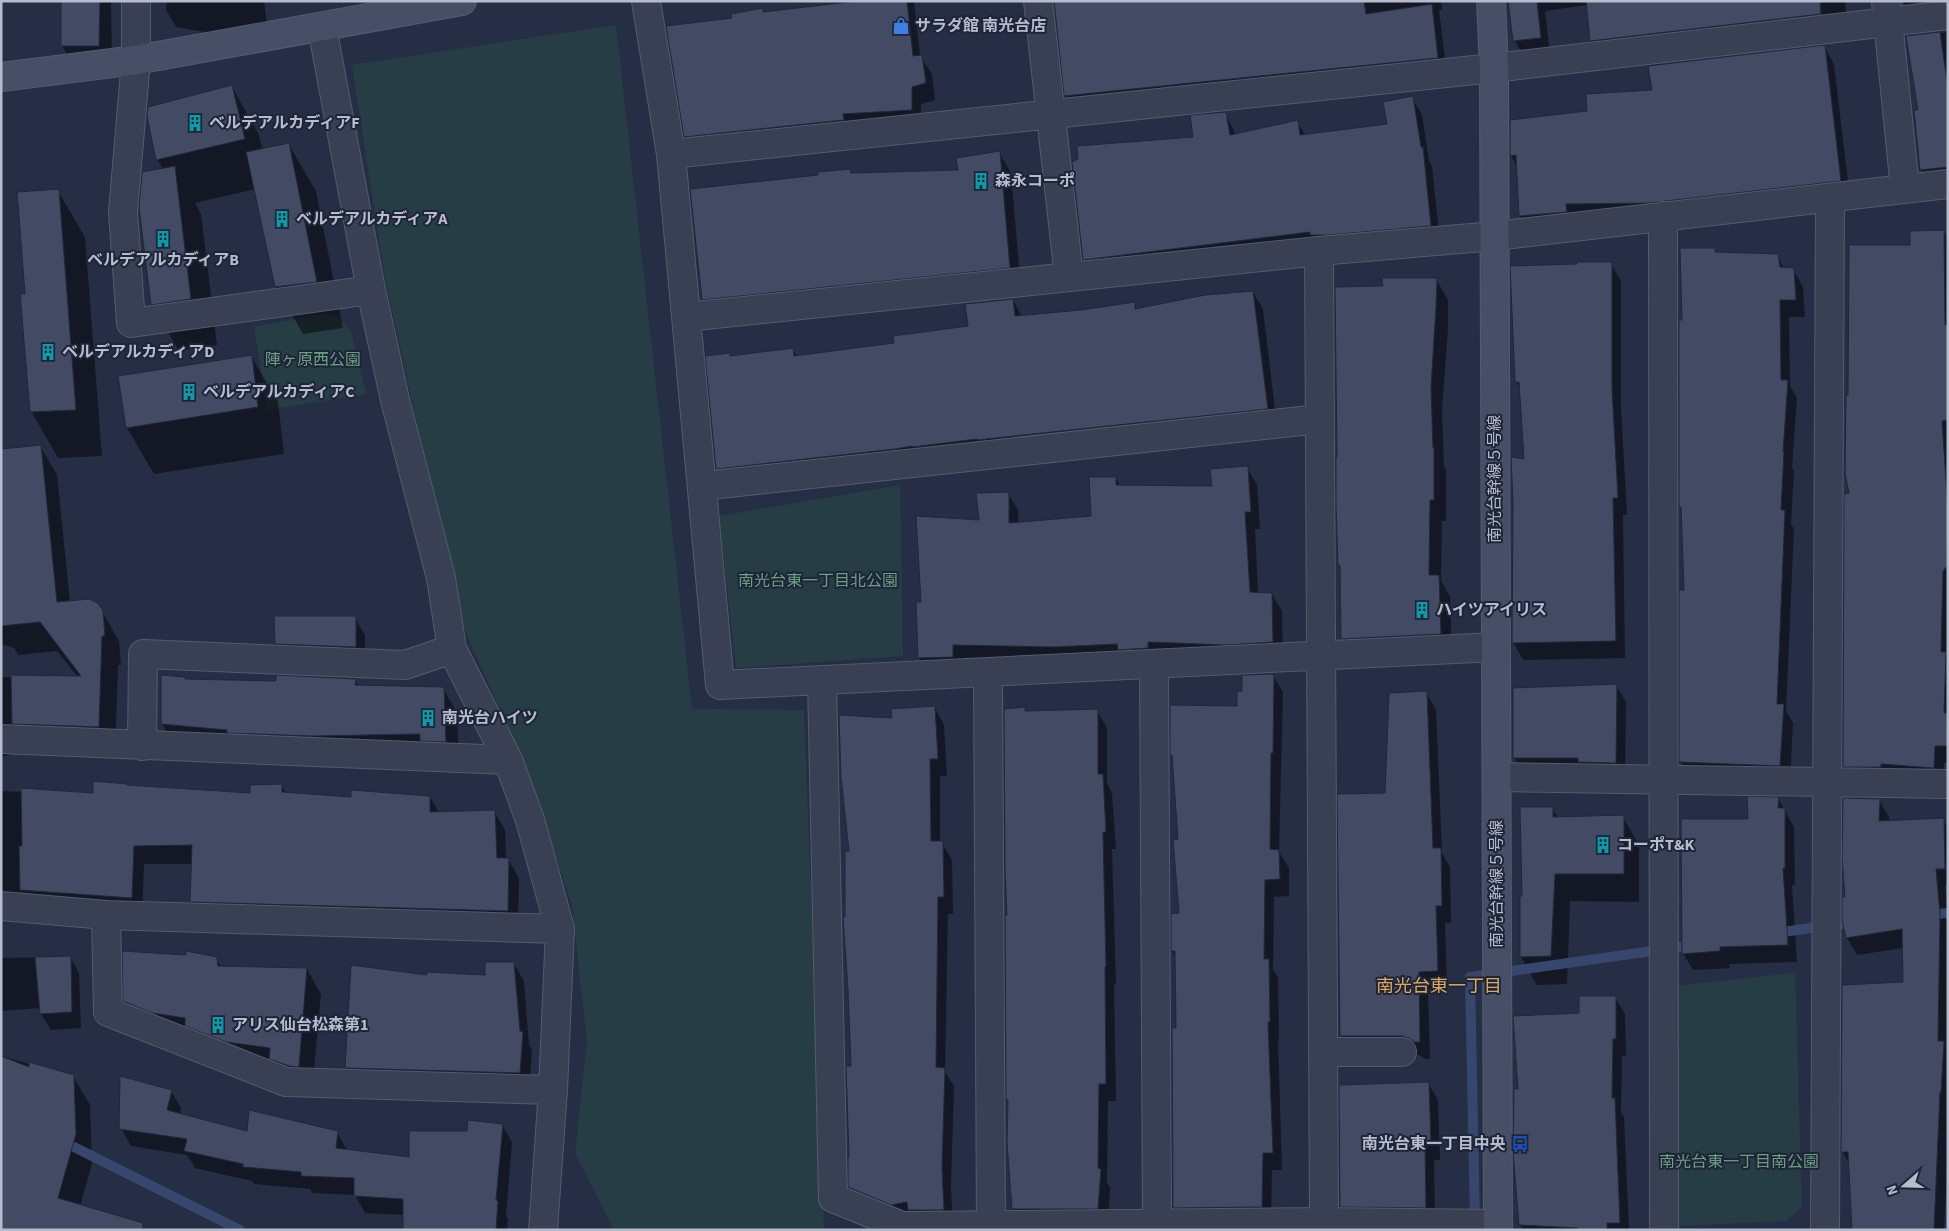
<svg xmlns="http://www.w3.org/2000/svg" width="1949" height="1231" font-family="'Source Sans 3','Noto Sans JP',sans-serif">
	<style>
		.green { fill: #273d45 }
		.shadow { fill: #0007 }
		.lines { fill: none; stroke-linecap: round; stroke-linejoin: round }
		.stream { stroke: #37466c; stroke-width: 10 }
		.building { fill: #424a64; stroke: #20273b }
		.street-casing { stroke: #555b6e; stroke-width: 30 }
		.secondary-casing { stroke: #555b6e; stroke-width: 30 }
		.street { stroke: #394053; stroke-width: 28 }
		.secondary { stroke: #474f67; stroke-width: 28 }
		.labels { text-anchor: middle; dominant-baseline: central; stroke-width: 4; stroke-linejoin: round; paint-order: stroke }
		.poi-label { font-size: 16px; font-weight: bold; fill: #b7bccd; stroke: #1e2539; text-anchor: start }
		.park-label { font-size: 16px; fill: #6c9f7f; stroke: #1e2539 }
		.street-label { font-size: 16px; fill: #b7bccd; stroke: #1e2539 }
		.neighbourhood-label { font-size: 18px; fill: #dda862; stroke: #1e2539 }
	</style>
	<rect width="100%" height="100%" fill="#252e44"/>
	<path class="green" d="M616,25L692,709L804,710L824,1230H614L575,1153L587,1043L572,905L525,765L441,578L420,437L385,278L352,65Z
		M322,314L339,318L351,331L366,394L267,410L254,327Z
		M900,485L903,656L736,668L719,516Z
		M1795,973L1802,1207L1786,1221L1678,1226L1674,986Z"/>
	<path class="shadow" d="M62,1H111L112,68L75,69L62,46Z
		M167,1H264L268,32L234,37L176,27L166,10Z
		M869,1H914L920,56L932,74L935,100L921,104V127L695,154L685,136L733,19L762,10L764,13Z
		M1055,1H1441L1442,10H1439L1447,75L1076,112L1066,95Z
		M1510,1H1845L1848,33L1603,62L1591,41L1587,5L1545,11L1550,55L1525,58L1515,41Z
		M1903,1H1948V17L1913,22Z
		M1948,32V185L1931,187L1921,170L1919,111L1908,37Z
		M1824,46L1834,64L1850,198L1530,233L1520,216L1518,168L1511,156L1588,112L1653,91Z
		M232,87L258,133L263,150L289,145L316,191L343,328L303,334L276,287L255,189L195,203L201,214L217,345L179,351L152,304L163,169L157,159Z
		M1412,98L1422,115L1429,161L1432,166L1440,243L1094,277L1084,259L1195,138L1225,113L1236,135L1297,122L1305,135L1389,125Z
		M999,152L1011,173L1021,288L715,320L703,299L852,174L959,171Z
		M58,191L85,237L102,456L58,458L31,411Z
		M1943,231L1948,239V763H1944L1943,785L1854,784L1844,766L1851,494L1850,396L1912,246Z
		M1714,249L1716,253L1777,255L1784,268L1793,269L1803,287L1805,317H1789L1790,386L1797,398L1792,468L1794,470L1791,524L1794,529L1786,711L1793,723L1790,783L1690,779L1680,761L1685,591L1683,511L1680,507L1683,321Z
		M1611,264L1621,281V407L1627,515H1623L1625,658L1523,660L1513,642L1526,460L1521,390L1516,382Z
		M1436,279L1448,300V329L1442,410L1444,466L1446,470V521H1442L1441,580L1450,597L1452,655L1355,659L1343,639L1342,568L1340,565Z
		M1253,292L1263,309L1277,426L727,486L717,468L729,354L731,357L792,349L797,356L896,344L970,327L1013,300L1022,317L1081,311L1134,304L1137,310Z
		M251,356L278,402L284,454L154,474L127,428Z
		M40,446L57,475L70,602L102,611L119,641L121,665H118L115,756L19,752L1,757V677H78L57,651L18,655L14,648L1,644V450Z
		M1247,468L1257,485L1260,529H1255L1258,593L1272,594L1282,611L1283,659L929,675L919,658L923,604L981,522L1008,493L1018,510V523L1092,518L1116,478L1120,486L1213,487Z
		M355,618L365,635V664L286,661L276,644Z
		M1273,675L1283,692L1279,852L1289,868V896L1274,897L1273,970L1278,977L1279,1039H1278L1282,1170H1272L1271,1224L1184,1225L1174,1207L1177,1030L1176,958L1172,951L1180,915L1179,840L1174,759L1171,755L1238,707L1243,693Z
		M185,678L186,680L278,682L355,680L359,687L443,688L457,713L459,766L176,748L162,724Z
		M1616,685L1626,702L1625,780L1524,775L1514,758V689Z
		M1426,692L1436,710L1442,853L1450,867L1451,923H1445L1447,988L1428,989L1430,1059H1425L1421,1056L1413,1053H1351L1341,1036L1339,795L1386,794Z
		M935,708L944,725L947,776H940V843H942L952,860L953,914H948L945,1072L954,1086L951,1186L953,1227L860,1205L850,1187L853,1068L846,919L850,852L893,719Z
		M1024,708L1026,712L1097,711L1107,728V783L1112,793L1116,849H1112L1116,984H1114L1116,1101H1108L1107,1183L1110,1187L1108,1225L1023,1226L1013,1209L1009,1103L1007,1100L1008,916Z
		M126,785L251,794L281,785L286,793L352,799L430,797L439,813L494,811L505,830L506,859H508L519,878L518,929L202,920L191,901L192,864H144L142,916L1,914V791L94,795Z
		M1778,798L1794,827L1795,885H1792L1797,962L1729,964L1730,968L1693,970L1683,953L1749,820Z
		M1879,800L1889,817V822L1943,820L1948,828V886H1945L1948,913V1151L1944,1230H1853L1850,1165L1842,1151L1904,984L1903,948L1857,955L1847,938V898Z
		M1552,808L1558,818L1623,817L1639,845V902L1570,901L1567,984L1537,985L1521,957V898H1523Z
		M70,957L79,973L81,1028L51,1030L41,1014V1008L1,1011V958Z
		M216,958L221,967L307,969L321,994L312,1091L139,1026L125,1001Z
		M514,964L524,981L529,1045L532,1050L529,1090L356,1085L347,1068L428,977H486Z
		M1615,997L1625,1014L1626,1056H1622L1621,1112L1624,1117L1629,1230H1523L1520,1225L1515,1152L1520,1090L1580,1014Z
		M1,1056L73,1076L90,1105L92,1164L80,1206L1,1230Z
		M1428,1083L1438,1100L1440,1160H1434L1435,1224H1351L1341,1206Z
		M171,1091L181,1108L180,1115L248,1132H337L347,1150L411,1159L468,1133L502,1125L512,1142L506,1216L508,1219L507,1230H404V1215L365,1213L355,1195L312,1193L310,1189L254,1184L252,1181L195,1168L187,1155L131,1146L121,1128Z"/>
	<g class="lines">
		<path class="stream" d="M1926,915L1948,913
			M1775,933L1855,922
			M62,1141L240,1230
			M1475,1222L1470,977L1694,945"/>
	</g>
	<path class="building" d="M61,1H100L99,46H61Z
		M857,1H907L913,56L922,55L926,83L912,87V110L843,114L844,120L684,137L666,26L732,18L731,14L763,8V12Z
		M1054,1H1364L1366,14L1432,4L1438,58L1064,96Z
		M1508,1H1537L1541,38L1513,41Z
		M1586,1H1820L1821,14L1590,41Z
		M1940,32L1948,88V167L1920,170L1914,110H1918L1906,36Z
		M1825,45L1841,181L1648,203L1566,204L1567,212L1519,216L1516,155L1510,156V120L1587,111L1586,94L1652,90L1648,66Z
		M232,85L245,139L156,160L147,116L148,107Z
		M1413,96L1421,147H1423L1431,226L1329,235H1310V232L1083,260L1072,162L1078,159L1077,146L1193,137L1190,115L1226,112L1230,135L1298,120L1300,135L1387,124L1383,102Z
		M289,143L317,282L275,287L246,152Z
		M1000,151L1010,268L702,300L690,189L818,175V172L850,169L851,173L958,170L956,158Z
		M175,166L191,299L151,305L139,208L142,172Z
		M59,189L76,410L30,412L20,294H25L17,192Z
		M1944,230L1945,325H1948V420L1942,421L1948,511L1947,566L1943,571L1941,652H1946L1944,713H1947L1948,746H1935L1934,768L1881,764V767H1843L1844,494L1849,493L1845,473L1846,395H1848L1849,245H1910V231Z
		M1680,248H1715V252L1778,254L1780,267L1794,268L1796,300H1780L1781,380H1788L1783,452H1784L1781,510H1785L1777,704H1784L1780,766L1679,762V590H1684L1681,507H1679V320H1682Z
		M1577,262H1612V389L1618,498H1613L1616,641L1512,643L1513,501L1511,457L1524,459L1519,382H1515L1510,266L1577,264Z
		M1382,278H1437L1436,307L1431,388L1433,448H1434V500H1430L1429,575H1439L1441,634L1341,639L1340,565H1338L1336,505V457H1337L1335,287L1383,286Z
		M1253,291L1268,409L977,440V439L913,447L912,446L895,449L716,469L705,356L730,353V356L793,348L794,356L894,343L893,336L968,326L965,304L1013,299L1015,316L1081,310L1135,302V309L1205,295Z
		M252,355L258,407L126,428L118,376Z
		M41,445L57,602L89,599L98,603L103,611L105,636H102L99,727L12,724L11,675L81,676L40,622L1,626V449Z
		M1248,466L1251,512H1245L1250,592L1272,593L1273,642L1227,645L1148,642V648L1118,650L1117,644L1054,647L953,645V657L918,658L916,602H921L916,516L979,520L976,493L1009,492V523L1091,516L1089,477H1116V485L1212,486L1210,469Z
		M274,616H356V647L275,644Z
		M1274,674L1273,753H1271L1270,849L1279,850L1280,879L1265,880L1264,959H1269L1270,1022H1268L1273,1153H1263L1262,1207L1173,1208L1172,1028H1176L1175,951H1171V914L1179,913L1173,840L1178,839L1172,755L1170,756V705L1237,706V692L1242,691V675Z
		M161,675L185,677V679L276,681V675L356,679L355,685L444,687L446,742L420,741V734L312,736L227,733V730L161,724Z
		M1617,684L1616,763L1578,762V758H1513V688Z
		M1427,691L1433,848H1441L1442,906H1436L1438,971L1419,972L1420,1042H1414L1409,1038L1402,1036H1340L1337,794L1385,793L1389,693Z
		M935,706L938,759H930L931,841H943L944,897H938L936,1067L945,1068L942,1167L944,1210H908L907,1202L891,1205L848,1187V1156L849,1157L846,1066H851L848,989L843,917H845V851H849L841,777L839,715L892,718L891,709Z
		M1025,707V711L1098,709V774H1103L1106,832H1103L1106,967H1105L1106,1084H1099L1098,1168L1101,1169L1098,1209H1012L1007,1143L1008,1100H1006L1005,915H1007L1005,871L1004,709Z
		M93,781L127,784V785L250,793V785L282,784V792L351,797V790L430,796V812L495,810L497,858H509L508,911L190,902L192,845L134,846L132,898L20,890L19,846H22L21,788L93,793Z
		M1747,796L1779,797L1778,808H1785V868H1783L1788,945L1720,947V951L1682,954L1681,819H1748Z
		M1843,798L1880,799L1879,821L1944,818L1945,869H1936L1940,914L1938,1041H1944L1941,1092H1940L1934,1230H1852L1848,1152H1841L1842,985L1903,982L1902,929L1846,938L1842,920V897H1845L1842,857Z
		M1520,807H1553V817L1624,815V874H1555L1551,956L1520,957V896H1522Z
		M122,951L186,955V951L217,957L218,966L307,968L299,1067L289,1066L269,1059L270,1048L226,1042L185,1026V1018L152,1013L123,1001Z
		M71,956L72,1012L40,1014L35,957Z
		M485,962H514L520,1031L523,1032L520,1073L345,1068L351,965L427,975V972L485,975Z
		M1579,996H1616V1039H1613L1612,1098H1615L1620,1223H1607V1230H1578V1228L1519,1225L1513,1152L1514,1088L1518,1089L1513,1016L1579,1013Z
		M1,1056L29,1067V1062L74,1075L76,1134L58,1198L143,1223L142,1230H1Z
		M120,1076L172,1090L167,1110L247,1131L249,1110L338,1131L336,1148L409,1157V1131H467L468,1120L503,1124L496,1200L498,1201L496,1230H403V1199L354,1196V1178L301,1176V1172L243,1167V1164L184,1151L187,1139L119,1129Z
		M1429,1082L1431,1143H1425L1426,1208L1340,1207L1339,1085Z"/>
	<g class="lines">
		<g class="street-casing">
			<path id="street" d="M136,1V60L123,212L131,323L371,290
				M646,1L671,154L720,685L1496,647
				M1038,1L1069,277
				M1886,1L1905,189
				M322,27L371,290L395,400L441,578L452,649L508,760L530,820L560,929L553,1090
				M671,154L1494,68L1948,15
				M1663,216L1664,1230
				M1319,251L1324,1222
				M686,317L1319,251L1495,236L1948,184
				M702,486L1320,419
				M1154,664L1157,1223
				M988,672L991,1225
				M822,680L833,1198L902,1226L1324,1222L1498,1224
				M1,739L508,760
				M142,746L143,654L405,665L452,649
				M1497,777L1948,784
				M1,906L106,915L560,929
				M106,915L108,1012L286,1082L553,1090L543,1230
				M1324,1052H1402
				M1825,1230L1830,198"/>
		</g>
		<g class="secondary-casing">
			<path id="secondary" d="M1491,1L1494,68L1498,1230
				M1,77L136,60L462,1"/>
		</g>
		<use href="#street" class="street"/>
		<use href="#secondary" class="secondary"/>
	</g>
	<defs>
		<g id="shop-bare" transform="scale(1.35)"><path d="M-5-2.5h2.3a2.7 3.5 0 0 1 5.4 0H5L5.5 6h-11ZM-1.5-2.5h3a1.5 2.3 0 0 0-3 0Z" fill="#3f7fe0" stroke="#1e2539" stroke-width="2.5" paint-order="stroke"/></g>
		<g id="building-bare" transform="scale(1.35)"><path d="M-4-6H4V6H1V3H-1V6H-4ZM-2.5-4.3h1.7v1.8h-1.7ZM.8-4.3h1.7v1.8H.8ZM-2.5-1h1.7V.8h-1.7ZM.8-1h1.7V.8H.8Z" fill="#0f9aa8" stroke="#1e2539" stroke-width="2.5" paint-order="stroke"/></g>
		<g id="bus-bare" transform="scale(1.35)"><path d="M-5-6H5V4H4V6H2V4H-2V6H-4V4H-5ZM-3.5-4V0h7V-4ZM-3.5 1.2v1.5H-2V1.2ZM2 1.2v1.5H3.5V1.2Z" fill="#1a4fb4" stroke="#1e2539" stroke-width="2.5" paint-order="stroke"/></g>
	</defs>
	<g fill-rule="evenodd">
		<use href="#shop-bare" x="901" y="26"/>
		<use href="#building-bare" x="195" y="123"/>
		<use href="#building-bare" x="981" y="181"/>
		<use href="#building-bare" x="282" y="219"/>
		<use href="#building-bare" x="163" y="239"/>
		<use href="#building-bare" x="48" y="352"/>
		<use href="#building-bare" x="189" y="392"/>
		<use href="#building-bare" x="1422" y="610"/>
		<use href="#building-bare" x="428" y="718"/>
		<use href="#building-bare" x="1603" y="845"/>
		<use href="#building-bare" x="218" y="1025"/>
		<use href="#bus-bare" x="1520" y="1144"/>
	</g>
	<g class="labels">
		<g class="poi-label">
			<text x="915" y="26">サラダ館 南光台店</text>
			<text x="209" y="123">ベルデアルカディアF</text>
			<text x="995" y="181">森永コーポ</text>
			<text x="296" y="219">ベルデアルカディアA</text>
			<text x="163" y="260" text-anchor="middle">ベルデアルカディアB</text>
			<text x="62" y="352">ベルデアルカディアD</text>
			<text x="203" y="392">ベルデアルカディアC</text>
			<text x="1436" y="610">ハイツアイリス</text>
			<text x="442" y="718">南光台ハイツ</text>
			<text x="1617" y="845">コーポT&amp;K</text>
			<text x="232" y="1025">アリス仙台松森第1</text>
			<text x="1506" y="1144" text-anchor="end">南光台東一丁目中央</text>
		</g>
		<g class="park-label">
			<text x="313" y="360">陣ヶ原西公園</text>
			<text x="818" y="581">南光台東一丁目北公園</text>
			<text x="1739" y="1162">南光台東一丁目南公園</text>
		</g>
		<g class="street-label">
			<text transform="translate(1495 479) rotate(-90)">南光台幹線５号線</text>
			<text transform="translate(1497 884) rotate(-90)">南光台幹線５号線</text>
		</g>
		<g class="neighbourhood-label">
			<text x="1439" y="986">南光台東一丁目</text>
		</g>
	</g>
	<rect width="1949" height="1231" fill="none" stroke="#b7bccd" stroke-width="5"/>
	<g transform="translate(1904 1186) rotate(250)" stroke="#1e2539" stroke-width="4" paint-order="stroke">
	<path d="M0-4L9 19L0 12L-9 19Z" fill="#b7bccd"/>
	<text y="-8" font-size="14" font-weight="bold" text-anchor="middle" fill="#b7bccd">N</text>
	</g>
</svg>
